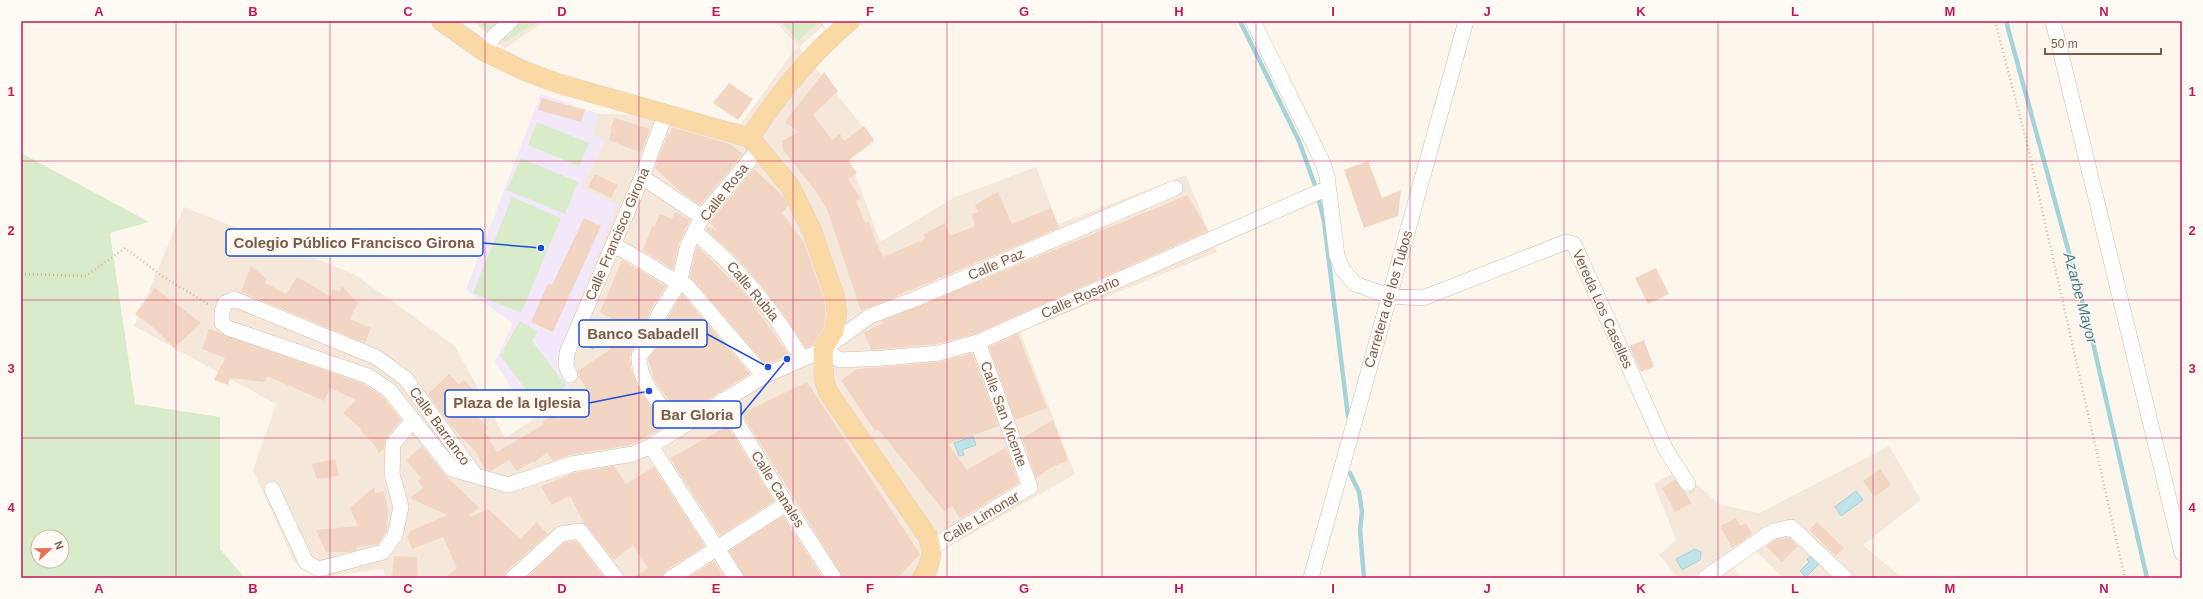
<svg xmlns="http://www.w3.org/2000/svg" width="2203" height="599" font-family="Arial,sans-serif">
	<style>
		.residential { fill: #f5e8da }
		.education { fill: #f3e8fa }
		.green { fill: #d8ecc9; fill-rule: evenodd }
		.water { fill: #bfe3e8; stroke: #a5d3da }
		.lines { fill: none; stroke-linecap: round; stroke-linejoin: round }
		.stream { stroke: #a5d3da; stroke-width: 4.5 }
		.building { fill: #f3d5c3 }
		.minor-casing { stroke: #d1beb0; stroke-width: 16 }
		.major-casing { stroke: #dad1cd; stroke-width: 20 }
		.path { stroke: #d9b8a5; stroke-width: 2.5; stroke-dasharray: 1 3; stroke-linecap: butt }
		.minor { stroke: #fff; stroke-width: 15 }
		.major { stroke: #fbd9a5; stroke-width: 19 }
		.grid { fill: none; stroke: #c2185b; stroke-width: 1; stroke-opacity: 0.55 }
		.labels { text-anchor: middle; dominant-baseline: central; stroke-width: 3; stroke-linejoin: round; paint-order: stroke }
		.street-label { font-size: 14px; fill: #7a5c4d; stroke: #fffaf3 }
		.water-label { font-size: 15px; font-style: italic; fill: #437c86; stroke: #fffaf3 }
		.leader { fill: none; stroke: #1d4ed8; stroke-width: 1.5 }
		.callout-dot { fill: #1d4ed8; stroke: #fffaf3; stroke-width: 1.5 }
		.callout { fill: #fffaf3; stroke: #1d4ed8; stroke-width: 1.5 }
		.callout-label { font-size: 15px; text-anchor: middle; font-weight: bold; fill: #7a5c4d }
		.neatline { fill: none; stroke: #c2185b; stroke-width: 1.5 }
		.grid-label { font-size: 13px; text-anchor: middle; font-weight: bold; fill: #c2185b }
	</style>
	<rect width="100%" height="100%" fill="#fdf6ec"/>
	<path class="residential" d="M473,21H544L505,49Z
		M775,21H829L799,47L875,142L850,159L880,242L955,197L1036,167L1058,224L1186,175L1217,252L1020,332L1075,474L959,541L941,550L937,578H386L383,569L319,578L294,562L253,470L276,404L134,326L184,207L354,274L455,346L505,438L533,420L495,362L513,323L466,290L541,94L599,114L698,115L741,124L795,49L799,47Z
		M1889,446L1921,500L1863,545L1902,578H1784L1753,549L1732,566L1742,578H1678L1659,555L1676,540L1654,484L1680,469L1719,504L1759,513Z"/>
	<path class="education" d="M541,94L599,114L592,135L605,140L581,188L618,205L557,357L573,392L533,420L495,362L513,323L466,290Z"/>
	<path class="green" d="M475,21H539L505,42Z
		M781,21H820L798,41Z
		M537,122L589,143L579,166L528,145Z
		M21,153L149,222L110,233L135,404L220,417V549L245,578H21ZM38,537H62V561H38Z
		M521,158L578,182L565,214L507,190Z
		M512,197L561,218L521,313L473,293Z
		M520,321L538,332L532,341L566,386L539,407L500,355L504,351L503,350Z"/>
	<path class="water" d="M593,327L603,334L602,337L598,338L593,349L585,345Z
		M973,436L976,445L962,450L964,455L959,456L954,443Z
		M1856,491L1863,500L1841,516L1835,507Z
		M1695,549L1701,552L1700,560L1682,570L1676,559Z
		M1810,556L1820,563L1806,577L1800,571L1809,562L1807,559Z"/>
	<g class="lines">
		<path class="stream" d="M1240,21L1299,141L1317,191
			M2006,21L2091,334L2147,578
			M1318,196L1324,221L1348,416
			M1350,473L1359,492L1362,512L1360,530L1364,578"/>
	</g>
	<path class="building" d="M824,72L838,91L813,115L832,140L840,134L844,141L864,126L874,140L848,161L857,173L848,179L861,199L856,201L865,223L869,222L875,240L883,257L925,239L924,234L945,223L950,236L975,226L972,214L978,212L975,205L998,192L1012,224L1051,208L1059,228L861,311L828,212L817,193L783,150L782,141L799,132L785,122Z
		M729,83L753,99L738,120L713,103Z
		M542,98L585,110L581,122L538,110Z
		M615,118L650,129L641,153L609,140L612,129H610Z
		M672,127L730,144L743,154L700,205L681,192L655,168L668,134L670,135Z
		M1368,161L1382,198L1401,190L1398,216L1364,228L1344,170Z
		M754,169L782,195L788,206L782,213L804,242L824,299L826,315L824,327L814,344L806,348L786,318L761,285L733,254L706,230L707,226L717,231L710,222Z
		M595,174L618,185L611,198L588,187Z
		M1188,195L1208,231L975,334L937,344L871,350L864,332L884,323L881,321Z
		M675,212L690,220L679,243L673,269L643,251L652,226L654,227L660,214L672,219Z
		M584,218L601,226L553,332L531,322L548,283L552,285Z
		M697,246L747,296L789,355L766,365L690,277Z
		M622,260L666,286L651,309L640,341L632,350L630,357L631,368L639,389L666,426L630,445L570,455L553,461L547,452L534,463L533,461L517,471L509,460L491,471L485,469L476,452L450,425L428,394L449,374L459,384L464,380L480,397L484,405L473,412L488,428L485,432L497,452L544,424L542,422L555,413L558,419L591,397L579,377L578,371L606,352L607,353L623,325L600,312Z
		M251,266L266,279L265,283L286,294L297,277L330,296L333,289L340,292L342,286L358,303L350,319L371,328L365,343L241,292Z
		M1656,268L1669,294L1648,304L1635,278Z
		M155,288L201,323L174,348L154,328L135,314Z
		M682,294L750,374L681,416L655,381L648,359L656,348L667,318Z
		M209,329L364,384L383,397L401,420L386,438L384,448L379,454L375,446L360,430L361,429L343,413L356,400L330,388L324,401L267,376L265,382L230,378L228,385L214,380L225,358L202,349Z
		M1018,334L1047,408L1015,420L989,347Z
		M1644,340L1654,367L1641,372L1629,346Z
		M972,353L999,426L948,444L967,470L1006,447L1019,483L960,519L952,506L944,511L878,429L875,431L841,380L857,369L940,362Z
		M807,382L920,554L897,578H843L744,417L743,413Z
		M1053,420L1068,461L1054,466L1036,478L1022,438Z
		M728,426L774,501L720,536L670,458Z
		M422,446L445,475L479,508L469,515L470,517L488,509L521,539L536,522L548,534L507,571L504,578H445L457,568L443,537L412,549L407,536L411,531L447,515L410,498L423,488L418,481L421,478L406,460Z
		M335,459L339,476L317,479L312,464Z
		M614,466L626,484L654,467L705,546L666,570L662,578H633L648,568L633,545L614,560L584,523L570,496L551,505L541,486L574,473Z
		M1880,469L1891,485L1874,497L1863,481Z
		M1675,480L1692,503L1675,512L1662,488Z
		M374,487L375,493L384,491L388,509L387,531L378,544L357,547V550L349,552H326L316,530L358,526L350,508Z
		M783,516L823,578H745L729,551Z
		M1736,518L1740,526L1746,523L1752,534L1732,548L1720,526Z
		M1817,522L1844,548L1836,556L1809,530Z
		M1788,537L1798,546L1782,562L1766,546L1775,540Z
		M576,541L605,578H526L565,542Z
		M394,556L417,557L418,577H392Z
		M714,561L725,578H688Z"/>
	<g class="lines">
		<g class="minor-casing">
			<path id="minor" d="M829,21L838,32
				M1253,21L1322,161L1327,176L1337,256L1343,270L1355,284L1389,296L1423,298L1566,242L1574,244L1666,450L1688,484
				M2053,21L2182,553
				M485,52L494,36L511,21
				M642,177L702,217
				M695,232C740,270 772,308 802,359
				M613,244L679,283L686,285L764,376
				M823,350L840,360L885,358L939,353L978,342L1328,188
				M570,375L566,365L567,353L642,177L665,115
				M723,400L786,504L834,578
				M679,428C663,408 638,383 639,356L648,345L659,314L679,283L688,245L702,217L759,149
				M651,446L736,578
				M475,475L406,379L376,357L234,299L225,303L222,312V323L228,328L368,376L389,390L452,469L508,485L572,464L633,454L651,446L764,376L823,350L870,316L915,299L1175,188
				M272,489L306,562L319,569L383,552L395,535L401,507L392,474L393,444L413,420
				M932,547L1030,487L978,342
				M513,578L561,534L580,531L616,578
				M671,578L786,504
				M1311,578L1466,21
				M1705,578L1771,532L1791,527L1845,578"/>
		</g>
		<g class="major-casing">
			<path id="major" d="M441,21L485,52L525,71L557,83L750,138L790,186L812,231L835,297L837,315L834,331L823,350L824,379L828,392L928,537C934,553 931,564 922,578
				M750,138C778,94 810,55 850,21"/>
		</g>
		<path class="path" d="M1995,21L2027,143L2125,578
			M21,274L86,276L125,248L162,276L208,304"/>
		<use href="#minor" class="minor"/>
		<use href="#major" class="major"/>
	</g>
	<path class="grid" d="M176,21V578M330,21V578M485,21V578M639,21V578M793,21V578M947,21V578M1102,21V578M1256,21V578M1410,21V578M1564,21V578M1718,21V578M1873,21V578M2027,21V578M21,161H2182M21,300H2182M21,438H2182"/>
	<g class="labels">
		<g class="street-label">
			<text transform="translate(724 192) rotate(-52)">Calle Rosa</text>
			<text transform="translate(617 234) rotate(-67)">Calle Francisco Girona</text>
			<text transform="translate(996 264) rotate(-23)">Calle Paz</text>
			<text transform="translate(753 291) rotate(50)">Calle Rubia</text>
			<text transform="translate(1080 297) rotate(-24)">Calle Rosario</text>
			<text transform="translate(1388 299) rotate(-74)">Carretera de los Tubos</text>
			<text transform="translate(1603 309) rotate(66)">Vereda Los Caselles</text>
			<text transform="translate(1004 414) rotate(70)">Calle San Vicente</text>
			<text transform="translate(440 426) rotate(54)">Calle Barranco</text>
			<text transform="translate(778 489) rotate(58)">Calle Canales</text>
			<text transform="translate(981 517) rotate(-31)">Calle Limonar</text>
		</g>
		<g class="water-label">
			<text transform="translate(2081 298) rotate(75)">Azarbe Mayor</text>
		</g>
	</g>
	<path class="leader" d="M541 248L483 243M768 367L707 334M649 391L589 403M787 359L741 415"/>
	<g class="callout-dot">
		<circle cx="541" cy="248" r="4"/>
		<circle cx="768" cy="367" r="4"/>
		<circle cx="649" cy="391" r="4"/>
		<circle cx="787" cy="359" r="4"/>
	</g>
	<g class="callout">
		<rect x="226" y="229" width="257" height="27" rx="4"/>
		<rect x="579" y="320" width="128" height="27" rx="4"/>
		<rect x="445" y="390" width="144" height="27" rx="4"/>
		<rect x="653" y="401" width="88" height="27" rx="4"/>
	</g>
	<g class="callout-label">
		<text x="354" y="248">Colegio Público Francisco Girona</text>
		<text x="643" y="339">Banco Sabadell</text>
		<text x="517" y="408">Plaza de la Iglesia</text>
		<text x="697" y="420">Bar Gloria</text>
	</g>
	<rect width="2203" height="599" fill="none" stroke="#fffaf3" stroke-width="44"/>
	<g transform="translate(50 549) rotate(68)"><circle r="19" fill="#fffaf3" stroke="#cabbb1"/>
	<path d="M0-3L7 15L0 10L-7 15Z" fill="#e76f51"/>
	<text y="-6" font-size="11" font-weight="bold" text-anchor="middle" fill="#7a5c4d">N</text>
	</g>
	<path d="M2045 48v6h116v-6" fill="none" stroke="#7a5c4d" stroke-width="2"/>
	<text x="2051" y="48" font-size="12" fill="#7a5c4d" stroke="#fffaf3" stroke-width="3" paint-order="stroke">50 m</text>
	<rect x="22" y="22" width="2159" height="555" class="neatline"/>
	<g class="grid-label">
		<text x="99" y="16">A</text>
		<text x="253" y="16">B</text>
		<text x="408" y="16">C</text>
		<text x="562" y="16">D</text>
		<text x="716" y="16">E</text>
		<text x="870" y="16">F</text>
		<text x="1024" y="16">G</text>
		<text x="1179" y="16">H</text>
		<text x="1333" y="16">I</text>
		<text x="1487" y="16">J</text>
		<text x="1641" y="16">K</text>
		<text x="1795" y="16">L</text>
		<text x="1950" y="16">M</text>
		<text x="2104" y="16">N</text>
		<text x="11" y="96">1</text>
		<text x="2192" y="96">1</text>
		<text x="11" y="235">2</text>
		<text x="2192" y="235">2</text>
		<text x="11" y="373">3</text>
		<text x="2192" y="373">3</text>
		<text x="11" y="512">4</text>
		<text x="2192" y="512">4</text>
		<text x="99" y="593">A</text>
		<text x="253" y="593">B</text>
		<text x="408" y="593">C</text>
		<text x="562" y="593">D</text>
		<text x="716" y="593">E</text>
		<text x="870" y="593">F</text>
		<text x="1024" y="593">G</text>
		<text x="1179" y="593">H</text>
		<text x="1333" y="593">I</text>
		<text x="1487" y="593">J</text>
		<text x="1641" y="593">K</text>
		<text x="1795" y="593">L</text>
		<text x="1950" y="593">M</text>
		<text x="2104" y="593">N</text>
	</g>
</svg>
